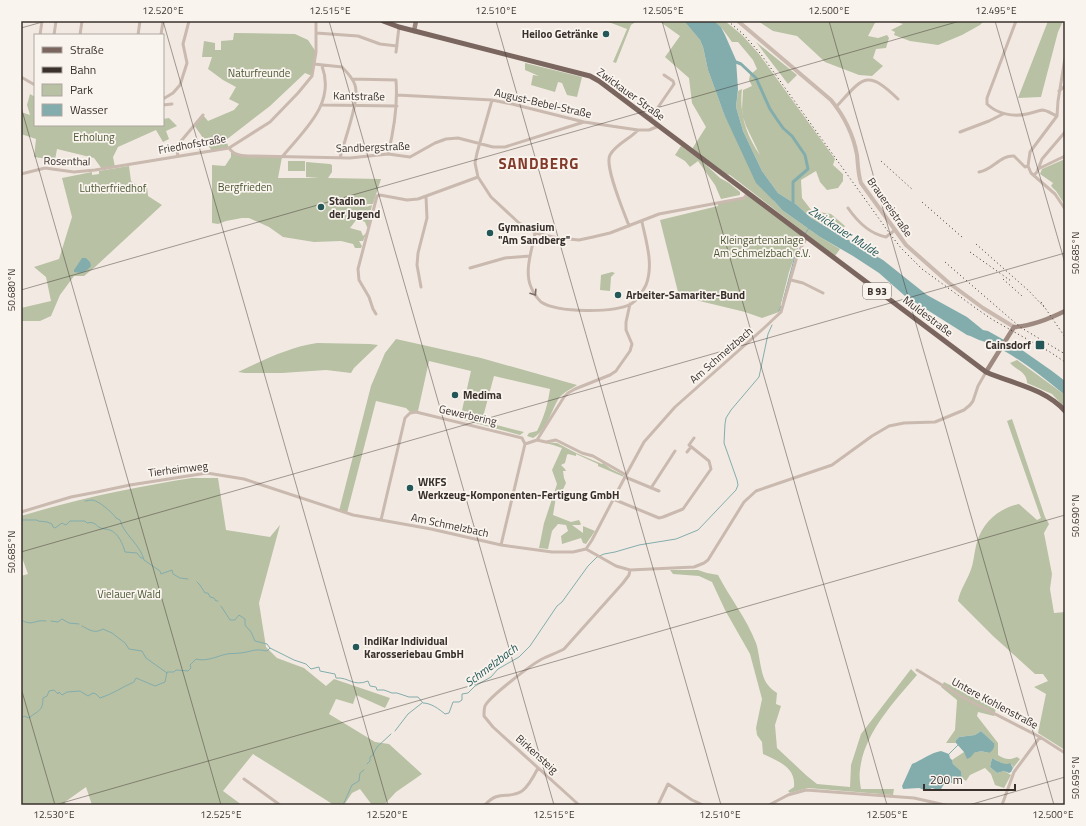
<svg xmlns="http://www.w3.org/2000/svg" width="1086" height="826" font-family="'Titillium Web',sans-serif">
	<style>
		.green { fill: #b8c1a3 }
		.water { fill: #83adad }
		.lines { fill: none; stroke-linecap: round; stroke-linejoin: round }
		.stream { stroke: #83adad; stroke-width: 1 }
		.canal { stroke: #83adad; stroke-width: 3 }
		.minor { stroke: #cab9af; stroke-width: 3 }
		.tertiary { stroke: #cab9af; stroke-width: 4 }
		.secondary { stroke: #9e8980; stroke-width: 4.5 }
		.primary { stroke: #7a665f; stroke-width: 5 }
		.rail { stroke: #39302c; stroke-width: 1; stroke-dasharray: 1 3; stroke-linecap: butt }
		.oneway { stroke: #7a6e67 }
		.ticks { fill: none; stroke: #39302c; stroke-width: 1; stroke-opacity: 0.45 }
		.poi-dot { fill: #245858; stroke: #faf4ef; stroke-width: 1.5 }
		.labels { text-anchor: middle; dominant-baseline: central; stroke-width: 3.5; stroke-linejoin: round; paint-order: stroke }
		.shield { fill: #faf4ef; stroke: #736b66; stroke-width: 1 }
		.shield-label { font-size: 10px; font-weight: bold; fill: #39302c }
		.poi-label { font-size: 11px; font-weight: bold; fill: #39302c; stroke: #faf4ef; text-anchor: start }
		.park-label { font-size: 11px; fill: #4b5632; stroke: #faf4ef }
		.street-label { font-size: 11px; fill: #39302c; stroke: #faf4ef }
		.water-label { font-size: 12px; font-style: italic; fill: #245858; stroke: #faf4ef }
		.district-label { font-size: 15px; font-weight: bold; letter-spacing: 1px; fill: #823b2b; stroke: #faf4ef }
		.neatline { fill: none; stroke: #39302c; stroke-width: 1.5 }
		.ticks-label { font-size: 10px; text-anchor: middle; fill: #39302c }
	</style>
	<rect width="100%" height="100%" fill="#f2eae2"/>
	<path class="green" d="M606,21H637L631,25L616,63L613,62L627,29Z
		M659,21H684L700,40L703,47L708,70L724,114L774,201L782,210L820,237L840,249L835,256L730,175L725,174L692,149L706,127L692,103L689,78L665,57L680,36Z
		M714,21H725L742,35L759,54L835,159L833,165L843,174V181L838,188L827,190L820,182L816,171L801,180L802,198L812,211L831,214L845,226L839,235L811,218L797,205L778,193L762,171L743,131L736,107L738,91L742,89C739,113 746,135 760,155L746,126L743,117L742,109L743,90L752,86L749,80L750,75L757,69L753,60L738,42H732L721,27Z
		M758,21H876L868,36L878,38L887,35L889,38L886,48L876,49L873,58L883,66L872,76L859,75L825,62L797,36L773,31Z
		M893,21H984L980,25L962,35L938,45L910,41L894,35L895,32L891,30L903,24Z
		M1048,21H1063L1058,32L1041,97L1018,98Z
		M234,33L295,34L308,40L316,52L312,76L305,73L270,106L226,140L229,148L212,151L194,125L203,115L208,121L234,110L239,104L229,99L236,87L223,80L208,69L212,57H202L204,41L215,43V50H221V41L233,40Z
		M756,42L797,75L788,84Z
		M525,63L582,77L577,97L567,95L562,83L558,82L555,92L531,85L533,75L539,76L525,70Z
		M30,94L35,97V125H163V119L169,118L177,126L166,131L169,139L163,142L156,130L118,147L113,157L115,167L102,169L94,158L57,149L55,160L34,157L36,139L21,134V112L30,115L27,105Z
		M681,146L703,162L720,178L729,183L740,192V195L721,199L715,185L698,161L690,167L685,161L675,155Z
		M231,151L239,155L282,157L278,178H319L306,177V162L330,164L332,165V172L328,178L381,179L373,204H367L366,207L372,205L371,210H373L368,227H367L365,222L357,219L350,228L361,231L363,236L366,233V234L363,241H359L362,246L361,248H355L353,244L341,241L314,242L283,237L269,227L249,218H242L226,221L218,224L212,223V165L225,166L231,157Z
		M1065,159V205L1056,191L1051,186L1053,183L1040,174L1042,169Z
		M288,161H305V171H288Z
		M129,166L131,181L138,186L147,185L148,196L162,205L95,267L84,276H74L60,295L51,316L40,321H21V308L51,301L46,277L34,267L59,259L72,217L62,178L92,172V175L99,174V171Z
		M748,193L803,234L789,272L779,312L762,318L745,312L679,296L660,220L718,206V202L744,198Z
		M612,272L615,273L611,277L610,291L600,290L601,275Z
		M396,339L481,358L577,385C571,389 564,392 559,398C551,411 547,430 533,438L527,436L529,433L537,431C544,417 548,404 550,389L494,376L483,417L489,418V423L524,432L520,435L460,419L471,371L429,361L418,411L410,412L406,408L376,401L347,513L339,511L371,386L385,353Z
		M317,343L370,344L378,345L354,368L351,373L326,370L282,373H245L238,372C264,360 289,347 317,343Z
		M1017,360L1065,395V408L1052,394L1027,383C1027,372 1016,370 1010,363Z
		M1012,419L1045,517L1049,524L1044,533L1052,574L1050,589L1054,613L1065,612V750L1038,733L1046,694L1034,687L1048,681L1043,674H1035L993,636L958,601C960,590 966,582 970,572C974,563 974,552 977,542C983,522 999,508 1019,504L1037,520L1041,518L1007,421Z
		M541,442L557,443L576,453L602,464L603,463L611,469L623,475L624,477L598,466V464L576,454V456L568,454L567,455L565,463L561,465L565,469L566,471H563L564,478L566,483L560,496L556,497L553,515L571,522L579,520L581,524L580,525H572L583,533V526L595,531L586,544L583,543L581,538L562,544L561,536L568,531L566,525L558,524L552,531L548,549L539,548L544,523L557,484L552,470L562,448L553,445Z
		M192,478H218L226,530L270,537L280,525L259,603L266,647L277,658L304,668L326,686L334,679L390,698L385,708L356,695L353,704L336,699L329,714L375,742L389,744L422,774L396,792L384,805H372L360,789L352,793L344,805H334L253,754L223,791L242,805H92L86,787L65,802V805H21V576L28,574L21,555V516C77,499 134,487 192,478Z
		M670,570H698L707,573L718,575C730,598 747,619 756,643C760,654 760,676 768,685C770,688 774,691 777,693L776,704L781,706L775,725L777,748L807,776L817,784L850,787L851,765L861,734L911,669L917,675C894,702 864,733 860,770C859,776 860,783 861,789H894L893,795L808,788L790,793L788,791L794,787C796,767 778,761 763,754L762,742L757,735L756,728L762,699L750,654L725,610L712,582L699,576L673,574Z
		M944,682L996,708L994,716L978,712L977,716L998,743V755C1005,760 1010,760 1017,757L1020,759L1013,768L1012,765L1003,764L992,758L990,767L997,773L1004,771L1011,775L1004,788L995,785L991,774L985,768L970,775L966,781L962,778L961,771L953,764L952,760L964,752L971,757L973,753C979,751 983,751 989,753L994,743L981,731L975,735L959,737L956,740V743H946L955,730L957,700L941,687Z"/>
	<path class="water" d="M684,21H714L721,27L725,35L736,60L738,89L736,107L743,131L762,171L778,193L797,205L811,218L883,260L927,295L967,317L983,330L988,331L1022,350L1052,371L1065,381V395C1040,375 1009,349 979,340C974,338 972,336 967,335L905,296L879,273L853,256L820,237L782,210L774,201L756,183L724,114L708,70L703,47L700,40Z
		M82,258H86L90,262L91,266C86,272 82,274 74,272V270Z
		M981,731L994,743C995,747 993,751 989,753C983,751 979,751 974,753L971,757L967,759L964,752L956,743V740L959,737L975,735Z
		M941,751L949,754L950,758L952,760L953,764L961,771L963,783H952L946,781L941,789L938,790L932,788L927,791L919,788L903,789L902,786L912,764C922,760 930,753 941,751Z
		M992,758C998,761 1005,766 1010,763L1013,768L1011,772L1009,773L1004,771L997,773L990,767Z"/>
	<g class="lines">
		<path class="stream" d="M805,234L809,228
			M783,301L796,252L802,238
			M779,311L781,306
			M85,501C86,501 91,500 92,500C98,500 113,513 116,518L120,520C124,535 140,544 144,560L160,571L161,574L172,570L173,574L180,578L188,579
			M21,520H37L38,521L47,522L52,524L53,527L55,528L62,523L66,525L70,521H85L87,523C96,521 95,526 101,528C103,529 107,529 110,530C118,533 123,544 125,552L137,553L141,558H143
			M197,582L200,585L205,593H208L210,597L214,598L216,601H218
			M221,606L230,620H235L239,615L245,619V625L251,632L255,641L267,644L270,648
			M21,620C33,627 34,619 46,621
			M51,621L58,622L62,619L69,623L79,624
			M82,626C90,630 94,634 103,629L112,633L125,643L129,649L142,651L146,658L167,673
			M21,719L24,716L29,718C38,710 43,712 43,698L47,696L49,691L54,690L58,694L59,692L62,695L67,692L80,691L88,696L93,693L96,694L100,698C113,694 122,687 134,682L136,678L155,686L165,682L167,672H174L176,670L188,671L191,668L190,665L196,659C207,662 217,656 227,654C231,653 235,654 240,653C252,652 253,648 267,651L270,648L294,660L306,664L311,669L319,667L320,671L335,674L336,678C349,677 353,687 368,681L370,686L376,687L377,690H384L392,693H397L409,697H418L423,703C431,703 439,709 445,714L449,713L453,702H459L462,700V694L468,693L475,686L491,677L498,669L519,657L530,646L557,606L562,602L588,566L597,557L604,554L615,552L639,545L676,539L698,530L736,490L738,485L737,480L724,443L725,424L726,418L731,410L759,377L768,334L772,325
			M395,731L408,714L422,703
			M949,754L958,745
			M367,764L370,761V757L372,756L377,747L391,734
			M343,805L352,785L359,781L360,773L364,770"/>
		<path class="canal" d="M736,62L741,64L756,78L770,109L776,118L783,128L792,136L805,155L808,169L793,182V203"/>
		<path class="minor" d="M1016,21L987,98V104C997,114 1013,117 1027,114C1032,113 1037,111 1042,110C1047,110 1052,114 1057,116
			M316,33L358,36L380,44L397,46
			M40,35L42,21
			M54,35L56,21
			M80,35L82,21
			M138,35L140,21
			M161,35L163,21
			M396,52L399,27
			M1065,58L1058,101L1057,116L1030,152L1028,166L1031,173L1055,194L1065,209
			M314,64L342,67C347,72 353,79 355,85C360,100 344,141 340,158
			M21,77L35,85
			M352,79L396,80C398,106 394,130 388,154
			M1059,91L1065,86
			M397,95L492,100L512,104L584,122L638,130H649L659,126
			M163,99L173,93L180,85L187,63L183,44L189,21
			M492,100L477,153L475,163L478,177L491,197L519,223L535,233L558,238L579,240L593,237L610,233L659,214L744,198L748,193
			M163,105L172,104
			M322,105L397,106
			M836,107C863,78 866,68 898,99
			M650,119L674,84L673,81L664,75
			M960,132L989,121L1003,114
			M229,148C234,156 244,156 252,156L350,158L388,154L410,157L435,143L446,139L458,138L493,147H505L584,122
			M178,156L176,147L203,115
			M282,157C304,130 336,104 322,66
			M1038,169L1065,156
			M979,172C993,170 1000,155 1014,156L1025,167L1028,166
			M21,174L45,168L74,172L95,170L229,148L270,122L298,93L312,76L316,52V21
			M1034,175L1037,172L1042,159L1065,132
			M848,208C857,221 870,234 886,237L895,230
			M629,226C624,212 604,166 610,155C616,144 630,139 638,130
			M535,233C532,250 524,271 531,287C533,292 537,298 541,302C558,313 614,313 631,304C637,300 643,291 646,285C654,265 646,241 642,222
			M470,268L505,258L530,256
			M791,280L803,283L823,293
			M421,287L417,265L418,253L427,218L426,197
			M376,314L373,309L369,297L359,280L358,269L377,196L380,195L407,200L418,199L478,177
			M537,440L564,397L568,393L575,389L610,375L616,371L618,368L630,351L632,344L626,330V322L630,304
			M525,444L537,440L546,442L556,440L582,453L593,456L626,475
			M687,452L691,447
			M625,477L659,491
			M651,488L675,451
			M613,499L659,518L663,517L683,509L711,469L709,461L689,445L694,438
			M21,512L71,497L97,492L130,485L207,473L244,479L353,515L431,529L501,545L552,552H573L586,549L616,566L630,570L694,567L704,563L708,560L744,502L756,491L832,465L872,436L889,426L904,423L935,422L964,410L970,405L973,401L978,386L986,372
			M381,520L405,418L410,413L416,412L522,438L525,444L501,545
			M586,549L592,540L626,475L644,442L675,407L764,328L781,312L798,253L807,237
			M917,670L962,697L1040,737L1065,753
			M244,779L280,805
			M485,805C499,789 508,800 522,791C529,786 534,776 538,768
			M579,805L493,727L484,716C484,713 484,709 485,706C489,697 533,663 544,658C550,655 557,653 564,649L623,583L629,575L630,570
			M658,805L668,784L692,800L703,805
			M769,805L788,795L806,790L914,798L945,805
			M1002,805L1014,772L1040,737"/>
		<path class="tertiary" d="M738,21L831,100C845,117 853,133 857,155C858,165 858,174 861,183L906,245L949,283L983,308L1014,327"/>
		<path class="secondary" d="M414,31L416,21
			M986,372L1014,327C1032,326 1049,319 1065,311"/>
		<path class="primary" d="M383,21L399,27L590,76L599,81L986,372C1013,384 1044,388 1065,411"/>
		<path class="rail" d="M728,21L743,34L760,53L890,234L901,248L922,269L977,309L993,320L1050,352L1065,362
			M881,161L913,190
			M922,202L962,237
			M976,244L1029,291L1044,307
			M970,252L1011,281
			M945,262L1020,327L1065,354
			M1003,279L1022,296
			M1041,302L1065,337"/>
	</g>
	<defs><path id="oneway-chevron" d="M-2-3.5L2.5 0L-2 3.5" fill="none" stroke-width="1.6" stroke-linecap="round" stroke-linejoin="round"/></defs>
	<use class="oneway" href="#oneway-chevron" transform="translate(534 293) rotate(57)"/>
	<path class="ticks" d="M163,21L388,805M329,21L554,805M496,21L721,805M662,21L887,805M829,21L1054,805M995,21L1065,263M21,28L46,21M21,107L221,805M21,290L960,21M21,552L1065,253M21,688L55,805M55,805L1065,515M969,805L1065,777"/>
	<g class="poi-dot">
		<circle cx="606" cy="34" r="4"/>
		<circle cx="321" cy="207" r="4"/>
		<circle cx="490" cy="233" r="4"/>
		<circle cx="618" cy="295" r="4"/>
		<rect x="1035" y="340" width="10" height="10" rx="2"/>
		<circle cx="455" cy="395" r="4"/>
		<circle cx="410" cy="488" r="4"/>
		<circle cx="356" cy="647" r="4"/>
	</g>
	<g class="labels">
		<rect class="shield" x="863" y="283" width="28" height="16" rx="3"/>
		<g class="shield-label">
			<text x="877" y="291">B 93</text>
		</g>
		<g class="poi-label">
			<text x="598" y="34" text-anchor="end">Heiloo Getränke</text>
			<text x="329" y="201">Stadion<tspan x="329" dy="13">der Jugend</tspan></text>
			<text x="498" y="227">Gymnasium<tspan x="498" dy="13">"Am Sandberg"</tspan></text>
			<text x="626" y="295">Arbeiter-Samariter-Bund</text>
			<text x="1031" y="345" text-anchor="end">Cainsdorf</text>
			<text x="463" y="395">Medima</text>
			<text x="418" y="482">WKFS<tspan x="418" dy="13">Werkzeug-Komponenten-Fertigung GmbH</tspan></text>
			<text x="364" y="641">IndiKar Individual<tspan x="364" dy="13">Karosseriebau GmbH</tspan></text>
		</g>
		<g class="park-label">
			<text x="259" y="73">Naturfreunde</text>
			<text x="94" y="137">Erholung</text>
			<text x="245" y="187">Bergfrieden</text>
			<text x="113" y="188">Lutherfriedhof</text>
			<text x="762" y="240">Kleingartenanlage<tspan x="762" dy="13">Am Schmelzbach e.V.</tspan></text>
			<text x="129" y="594">Vielauer Wald</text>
		</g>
		<g class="street-label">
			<text transform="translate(631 94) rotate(36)">Zwickauer Straße</text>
			<text transform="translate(359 96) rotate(1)">Kantstraße</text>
			<text transform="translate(543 103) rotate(13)">August-Bebel-Straße</text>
			<text transform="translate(192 144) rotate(-10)">Friedhofstraße</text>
			<text transform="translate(373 147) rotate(-2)">Sandbergstraße</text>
			<text transform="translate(67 161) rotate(1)">Rosenthal</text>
			<text transform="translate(890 207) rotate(55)">Brauereistraße</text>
			<text transform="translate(928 316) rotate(37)">Muldestraße</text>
			<text transform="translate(721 355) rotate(-41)">Am Schmelzbach</text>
			<text transform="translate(468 415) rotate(13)">Gewerbering</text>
			<text transform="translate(178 469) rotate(-7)">Tierheimweg</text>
			<text transform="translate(450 525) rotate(12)">Am Schmelzbach</text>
			<text transform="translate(995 703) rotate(28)">Untere Kohlenstraße</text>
			<text transform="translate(537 754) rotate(42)">Birkensteig</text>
		</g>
		<g class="water-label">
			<text transform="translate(844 231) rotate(33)">Zwickauer Mulde</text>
			<text transform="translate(491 665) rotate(-37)">Schmelzbach</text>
		</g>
		<g class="district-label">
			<text x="539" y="163">SANDBERG</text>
		</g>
	</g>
	<rect width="1086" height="826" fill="none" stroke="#faf4ef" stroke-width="44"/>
	<rect x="34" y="34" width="130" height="92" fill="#faf4ef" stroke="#ada6a1"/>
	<rect x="42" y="47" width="20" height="6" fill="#7a665f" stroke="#ada6a1"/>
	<text x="70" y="54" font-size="12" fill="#39302c">Straße</text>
	<rect x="42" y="67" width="20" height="6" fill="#39302c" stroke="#ada6a1"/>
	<text x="70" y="74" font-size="12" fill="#39302c">Bahn</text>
	<rect x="42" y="84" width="20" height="12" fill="#b8c1a3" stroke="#ada6a1"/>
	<text x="70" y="94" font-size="12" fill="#39302c">Park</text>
	<rect x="42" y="104" width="20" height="12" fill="#83adad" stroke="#ada6a1"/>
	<text x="70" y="114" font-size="12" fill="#39302c">Wasser</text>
	<path d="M924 784v6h91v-6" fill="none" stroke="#39302c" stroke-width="2"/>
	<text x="930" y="784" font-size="12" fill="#39302c" stroke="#faf4ef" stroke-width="3" paint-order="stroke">200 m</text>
	<rect x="22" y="22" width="1042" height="782" class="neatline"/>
	<g class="ticks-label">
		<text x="163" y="14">12.520°E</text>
		<text x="330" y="14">12.515°E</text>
		<text x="496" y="14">12.510°E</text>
		<text x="663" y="14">12.505°E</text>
		<text x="829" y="14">12.500°E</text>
		<text x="996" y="14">12.495°E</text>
		<text transform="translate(1075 253) rotate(-90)" y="4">50.685°N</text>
		<text transform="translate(11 290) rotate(-90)" y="4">50.680°N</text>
		<text transform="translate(1075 516) rotate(-90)" y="4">50.690°N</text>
		<text transform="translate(11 552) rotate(-90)" y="4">50.685°N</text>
		<text transform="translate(1075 778) rotate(-90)" y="4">50.695°N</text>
		<text x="54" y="818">12.530°E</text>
		<text x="221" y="818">12.525°E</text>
		<text x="387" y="818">12.520°E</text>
		<text x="554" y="818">12.515°E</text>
		<text x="720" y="818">12.510°E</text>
		<text x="887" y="818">12.505°E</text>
		<text x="1053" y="818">12.500°E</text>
	</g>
</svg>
